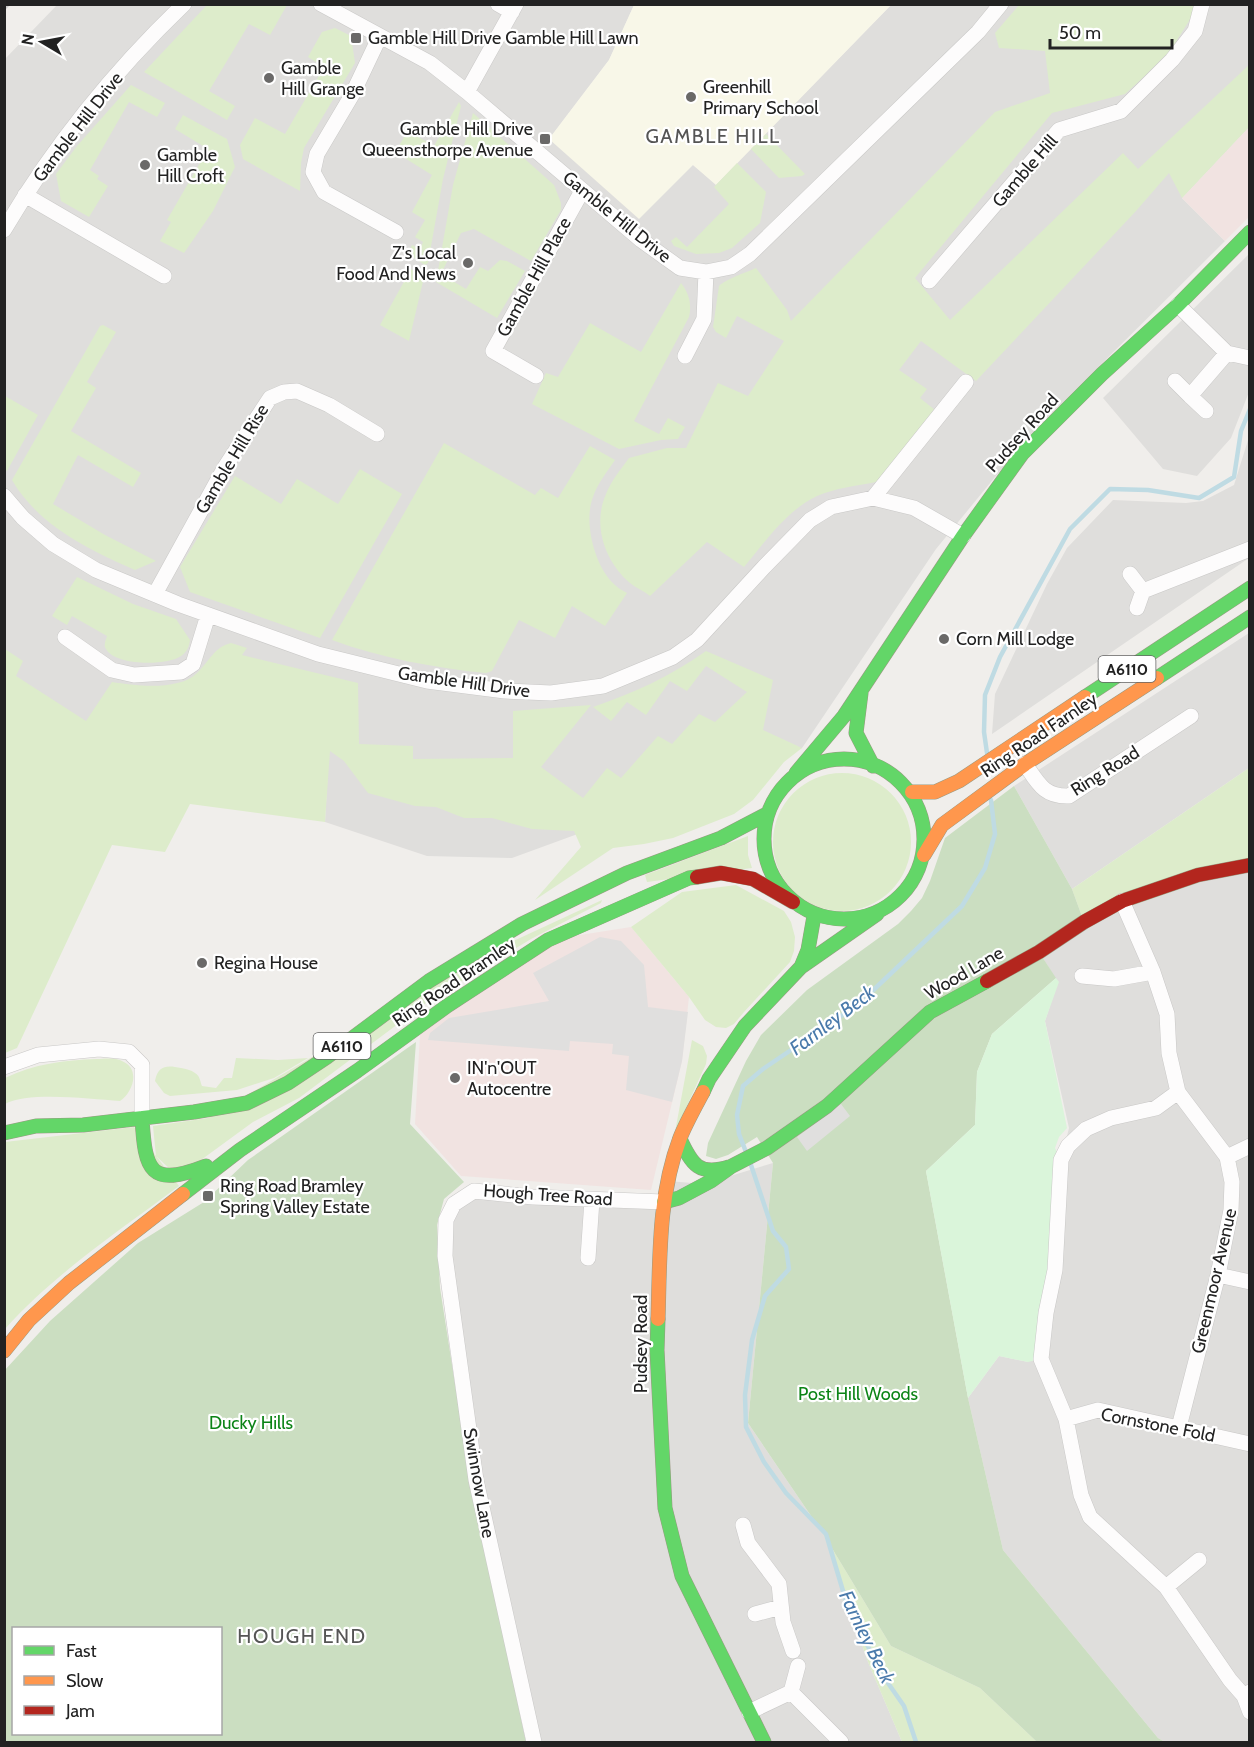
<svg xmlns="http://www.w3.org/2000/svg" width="1254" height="1747" font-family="Cabin,sans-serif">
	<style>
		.residential { fill: #dfdedc }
		.commercial { fill: #f1e3e1 }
		.education { fill: #f8f7e8 }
		.grass { fill: #ddeccb }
		.forest { fill: #cbdec1; fill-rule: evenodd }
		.park { fill: #daf5da }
		.parking { fill: #e0dfde }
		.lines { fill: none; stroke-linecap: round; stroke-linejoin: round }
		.stream { stroke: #bfdbe3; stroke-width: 4.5 }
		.street-casing { stroke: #c9c8c7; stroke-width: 16 }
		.fast-casing { stroke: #999a82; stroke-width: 15 }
		.slow-casing { stroke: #999a82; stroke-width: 15 }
		.jam-casing { stroke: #999a82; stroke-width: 15 }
		.street { stroke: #fdfcfc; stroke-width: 15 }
		.fast { stroke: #63d668; stroke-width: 14 }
		.slow { stroke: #ff974d; stroke-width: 14 }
		.jam { stroke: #b3261e; stroke-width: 14 }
		.rail { stroke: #ccc; stroke-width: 4.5; stroke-dasharray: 12 12; stroke-linecap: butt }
		.poi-dot { fill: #6a6968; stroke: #fff; stroke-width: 2 }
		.labels { text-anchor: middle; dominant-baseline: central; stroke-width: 4.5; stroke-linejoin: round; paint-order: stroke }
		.shield { fill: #fff; stroke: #646464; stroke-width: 1.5 }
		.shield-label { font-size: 16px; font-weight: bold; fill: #222 }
		.poi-label { font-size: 18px; fill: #222; stroke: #fff; text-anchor: start }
		.street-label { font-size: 18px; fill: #222; stroke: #fff }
		.park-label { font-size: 18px; fill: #0c8416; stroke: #fff }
		.neighbourhood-label { font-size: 20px; letter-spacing: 1.5px; fill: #555; stroke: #fff }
		.water-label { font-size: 20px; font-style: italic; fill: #4a7aab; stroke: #fff }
	</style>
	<rect width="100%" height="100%" fill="#f0eeeb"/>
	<path class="residential" d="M57,5H634L609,60L549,139L693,165L716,184L891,5H1249V127L1182,198L1225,241L1027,438L936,549L802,748L594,828L512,858L427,856L325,822L333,677L104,749L5,684L4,60Z
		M1249,254V392L1231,438L1197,476L1163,469L1103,398Z
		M1249,437V558L992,734L995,694L1047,584L1067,548L1113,500L1186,503L1203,501L1234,485Z
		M1249,633V768L1072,889L1014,786Z
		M1249,865V1742H1165L1158,1738L1003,1550L968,1398L999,1356L1028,1362L1061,1160L1069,1128L1045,1021L1058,982L1039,952L1157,888Z
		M773,1163L748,1423L824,1535L868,1662L902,1742H534L476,1480L445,1256L454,1204L474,1191L664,1202L668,1181L704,1184Z"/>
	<path class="commercial" d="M1249,127V217L1225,241L1182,198Z
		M631,927L689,997L682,1061L651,1190L461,1176L415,1124L420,1035L548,940Z"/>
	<path class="education" d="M634,5H891L716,185L693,165L639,219L549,139L609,60Z"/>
	<path class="grass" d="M207,5H287L270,35L249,24L209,91L235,106L227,120L144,72Z
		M1019,5H1197L1194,13L1167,56L1125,94L1052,113L915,278L950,320L1123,153L1138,169L1249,65V127L1182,198L1169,173L1136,211L976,381L921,341L899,370L927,389L920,398L935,410L876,482C856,486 836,488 817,496C787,510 765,542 744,567L707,542L650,596C644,591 636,588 630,583C605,562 592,525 606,494C611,481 621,469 629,458L667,448H686L718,383L748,396L784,341L737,316L726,338L716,332L713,327L719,286C724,280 747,272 756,268L787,310L791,321L995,112L1050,93L1045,51L999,48L995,33Z
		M335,28L351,36L355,63L304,148L301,163L300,191L243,159L240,145L255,118L285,134L324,67L308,57L322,32Z
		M131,85L165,103L157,117L129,102L90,170L99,176L97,179L108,186L89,217L61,201L56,174L77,146Z
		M459,102L461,106L443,179L428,263L425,265L408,254L412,245L420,249L423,242L415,237L425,220L412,212L432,175L395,152L408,131L434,146Z
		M473,113L554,185L561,203V210L531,261L474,229L461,233L441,274L466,289L480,267L488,271L500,260L507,261L525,271L497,318L436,282L453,185Z
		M183,115L227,139L235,167L213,211L184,253L160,241L171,222L167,220L208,149L175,129Z
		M766,134L805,174L802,176L779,178L751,149Z
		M737,163L766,192L760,223L732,248L719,253L696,254L674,246L671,241L676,237L687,247L729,204L714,187Z
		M411,269L424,277L409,341L380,325Z
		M681,283C689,293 692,304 689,317L634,421L659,434L668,418L685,427L678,439L661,440L619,449L532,404L546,373L558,377L590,323L641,352Z
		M103,325L116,332L87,382L96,388L71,431L141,473L133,487L78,455L53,504L105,535L156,561L135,570C89,550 38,525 12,480L100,326Z
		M5,396L38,415L7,471L4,468Z
		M444,443L535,495L541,488L558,498L590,446L615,460C607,472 597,484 593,497C583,522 595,568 615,585C618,588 623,591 627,593L605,626L572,606L555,638L519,620L492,671L486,673C435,668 381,658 332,640Z
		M360,469L402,494L320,638L190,592L180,567L235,476L281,504L297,479L338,504Z
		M77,577L133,604L176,619L190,640C189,647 187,652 181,656C167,666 115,666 106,649C103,645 106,640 107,636L72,616L67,625L52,616Z
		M231,643L247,648L242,655L358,683L359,744L413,746V759L513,758V711L591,705L541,767L583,798L607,768L621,778L658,736L672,744L699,714L715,722L747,692L706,666L687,691L670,681L646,715L627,702L611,721L593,707C634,693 671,676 706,651L773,680L763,730L802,748L784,762L753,800L734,814L673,838L644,844L613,848L535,900L581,847L574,831L532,829L492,818H464L436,807L415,806L368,793L344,761L330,751L325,822L190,804L165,852L112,845L17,1048L5,1053V649L23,661L16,676L86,721L112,682C136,686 179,691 197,673C209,662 214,647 231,643Z
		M1249,768V865L1084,922L1072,889Z
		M773 842a69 69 0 1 1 138 0a69 69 0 1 1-138 0Z
		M748,836V855L752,868L647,882L645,875Z
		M736,885L784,911L791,922L795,937L794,951L790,962L744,1012L734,1024L726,1028L716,1027L705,1020L689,997L631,927L682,892Z
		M602,900L601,903L531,939L430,1000L299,1098L253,1122L190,1168L171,1170L156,1156L153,1126L208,1118L496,949Z
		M692,1040L703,1046L707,1056L706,1064L675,1132Z
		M236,1058L278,1060L308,1058L274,1078L237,1090L170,1096L164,1093L155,1081C158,1065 167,1065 181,1068C186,1069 191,1070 195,1073C200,1076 200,1081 202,1086L216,1088L224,1078H232Z
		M97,1059C104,1059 115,1057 122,1061C141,1069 133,1092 120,1101C90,1099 29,1091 5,1104V1078C34,1064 64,1060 97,1059Z
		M134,1127L179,1186C119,1231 55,1273 5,1329V1142Z
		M824,1535L891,1646L980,1688L1037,1742H902L868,1662Z"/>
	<path class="forest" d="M1014,786L1072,889L1084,922L1039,952L1056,978L992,1034L977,1072L975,1125L926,1171L968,1398L1003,1550L1158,1738L1165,1742H1037L980,1688L891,1646L824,1535L748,1423L773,1163L757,1137L728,1155L716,1159L706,1156L708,1143L746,1061L761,1035L807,990L898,924L911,911L922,898L930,881L945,838Z
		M416,1042L410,1124L464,1182L444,1199L437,1225L440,1288L470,1480L526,1742H5L4,1371L50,1321L138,1243L204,1202L248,1160ZM14,1628H220V1734H14Z"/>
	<path class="park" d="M1056,978L1059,982L1045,1021L1067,1128L1059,1137L1055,1148L1061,1160L1041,1359L1028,1362L999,1356L968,1398L926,1171L975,1125L977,1072L992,1034Z"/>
	<path class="parking" d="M600,937L621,941L644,965L648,1007L688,1012L682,1061L672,1102L626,1090L629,1056L612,1054L613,1044L570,1041L569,1051L428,1040L430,1033L449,1018L549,1001L533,973Z
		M841,1104L850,1116L807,1151L797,1137Z"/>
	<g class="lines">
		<path class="stream" d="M987,753L984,732L985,695L1000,657L1070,529L1110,489L1148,490L1199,498L1234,477L1241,431L1250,409
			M746,1152L739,1134L737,1115L743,1086L763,1069L837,1019L866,997L962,906L985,868L995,834L991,800
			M750,1162L773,1231L786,1247L789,1269L765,1296L752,1340L745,1395L746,1427L764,1462L786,1493L826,1534L846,1601L881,1673L904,1706L916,1742"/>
		<g class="street-casing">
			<path id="street" d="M321,4L430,63L467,92L641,240L680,268L706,272L731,267L750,254L978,32L1001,4
				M498,4L512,12
				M380,36L352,95L317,154L313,172L324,192L396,232
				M467,92L516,4
				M25,195L164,276
				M4,230C54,145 113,72 184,4
				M929,281L1059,130L1121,111L1172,60L1195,31L1202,4
				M1178,305L1227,353L1250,358
				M685,356L704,319L706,272
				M536,376L493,351L582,191
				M1175,381L1190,396L1227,353
				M1190,396L1206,411
				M4,496L23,518L53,544L96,570L178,604L318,654L427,681L505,691L551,693L603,686L673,657L697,640L764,567L810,520L831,507L873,498L914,508L963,536
				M873,498L966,382
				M1130,574L1143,591
				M155,594L225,467L270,398L284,392L297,391L329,405L377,434
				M1137,608L1143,591L1250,549
				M65,637L112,670L134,675L181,672L193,664L208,615
				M1025,764C1038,783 1044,797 1069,796L1191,716
				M1122,901L1153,972L1167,1014L1169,1053L1178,1092L1227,1157L1232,1182L1231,1210L1218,1275L1179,1427
				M1082,976L1114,979L1153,972
				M4,1067L38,1055L99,1049L129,1052L142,1065V1118
				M1178,1092L1156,1108L1111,1118L1086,1129L1068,1146L1061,1160L1055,1270L1046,1313L1041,1359L1066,1419L1081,1495L1090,1517L1166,1587L1230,1680L1244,1696L1250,1692
				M1227,1157L1250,1146
				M588,1258L592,1200
				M1218,1275L1250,1282
				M1066,1419L1098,1410L1250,1444
				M743,1525L748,1543L779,1584L783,1622L793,1651
				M1166,1587L1199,1560
				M755,1614L781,1607
				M798,1666L791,1692L841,1742
				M1244,1696L1250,1712
				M749,1712L791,1692
				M534,1742L476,1480L445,1256L446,1220L454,1204L474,1191L533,1197L664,1202"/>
		</g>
		<g class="fast-casing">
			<path id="fast" d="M1157,678L1250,617
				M861,693L856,733L873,766
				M1085,697L1250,588
				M764 839a80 80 0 1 1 160 0a80 80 0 1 1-160 0Z
				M796,773L844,716L963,536L1022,454L1102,374L1178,305L1250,232
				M801,967L808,950L814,916
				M703,1092L709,1079L745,1026L801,967L877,914
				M142,1118C145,1171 150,1188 206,1166
				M4,1133L36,1126L83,1125L194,1112L247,1103L288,1083L327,1057L429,981L522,924L627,873L721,838L765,815
				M680,1139C692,1165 699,1176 729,1167
				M183,1194L240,1150L357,1071L447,1006L548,940L689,878L697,877
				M664,1202L679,1198L711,1181L732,1166L767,1148L827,1106L930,1012L987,981
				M658,1319L657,1350L665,1508L682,1576L764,1742"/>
		</g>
		<g class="slow-casing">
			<path id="slow" d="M912,792H935L959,781L1085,697
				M924,855L942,825L1025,764L1157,678
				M658,1319C660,1258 658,1196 680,1138C686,1123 695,1107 703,1092
				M4,1351L29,1320L69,1283L183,1194"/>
		</g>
		<g class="jam-casing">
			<path id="jam" d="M697,877L721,873L753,879L793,902
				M987,981L1039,952L1084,922L1122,901L1198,875L1250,865"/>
		</g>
		<use href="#street" class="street"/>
		<use href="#fast" class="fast"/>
		<use href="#slow" class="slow"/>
		<use href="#jam" class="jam"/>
		<path class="rail" d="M4,8L8,4"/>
	</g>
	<g class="poi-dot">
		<rect x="350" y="32" width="12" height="12" rx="3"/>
		<circle cx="269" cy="78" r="6"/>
		<circle cx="691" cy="97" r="6"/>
		<rect x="539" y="133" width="12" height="12" rx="3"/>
		<circle cx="145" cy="165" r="6"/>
		<circle cx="468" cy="263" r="6"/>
		<circle cx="944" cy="639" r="6"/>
		<circle cx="202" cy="963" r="6"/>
		<circle cx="455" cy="1078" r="6"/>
		<rect x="202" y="1190" width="12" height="12" rx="3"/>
	</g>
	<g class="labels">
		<g class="shield">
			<rect x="1098.5" y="656" width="57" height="26" rx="4.5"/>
			<rect x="313.5" y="1033" width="57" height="26" rx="4.5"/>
		</g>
		<g class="shield-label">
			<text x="1127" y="669">A6110</text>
			<text x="342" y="1046">A6110</text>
		</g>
		<g class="poi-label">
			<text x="368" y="38">Gamble Hill Drive Gamble Hill Lawn</text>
			<text x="281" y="68">Gamble<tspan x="281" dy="21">Hill Grange</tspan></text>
			<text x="703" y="87">Greenhill<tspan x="703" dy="21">Primary School</tspan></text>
			<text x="533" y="129" text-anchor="end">Gamble Hill Drive<tspan x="533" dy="21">Queensthorpe Avenue</tspan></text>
			<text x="157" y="155">Gamble<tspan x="157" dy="21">Hill Croft</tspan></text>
			<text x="456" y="253" text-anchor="end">Z's Local<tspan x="456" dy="21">Food And News</tspan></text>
			<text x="956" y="639">Corn Mill Lodge</text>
			<text x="214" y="963">Regina House</text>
			<text x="467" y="1068">IN'n'OUT<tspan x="467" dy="21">Autocentre</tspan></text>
			<text x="220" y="1186">Ring Road Bramley<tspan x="220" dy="21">Spring Valley Estate</tspan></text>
		</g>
		<g class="street-label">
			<text transform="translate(78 127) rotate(-52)">Gamble Hill Drive</text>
			<text transform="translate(1025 171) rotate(-49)">Gamble Hill</text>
			<text transform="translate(617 217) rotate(39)">Gamble Hill Drive</text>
			<text transform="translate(534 277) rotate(-61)">Gamble Hill Place</text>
			<text transform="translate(1022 433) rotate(-48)">Pudsey Road</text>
			<text transform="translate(232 459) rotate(-59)">Gamble Hill Rise</text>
			<text transform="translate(464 682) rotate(8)">Gamble Hill Drive</text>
			<text transform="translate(1039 735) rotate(-34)">Ring Road Farnley</text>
			<text transform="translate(1105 771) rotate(-32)">Ring Road</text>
			<text transform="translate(964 973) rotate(-30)">Wood Lane</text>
			<text transform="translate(454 982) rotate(-34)">Ring Road Bramley</text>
			<text transform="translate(548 1195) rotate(4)">Hough Tree Road</text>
			<text transform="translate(1214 1281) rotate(-77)">Greenmoor Avenue</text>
			<text transform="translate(641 1344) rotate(-90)">Pudsey Road</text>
			<text transform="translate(1158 1425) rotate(11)">Cornstone Fold</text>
			<text transform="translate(479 1483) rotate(80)">Swinnow Lane</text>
		</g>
		<g class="park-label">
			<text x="858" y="1394">Post Hill Woods</text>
			<text x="251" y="1423">Ducky Hills</text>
		</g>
		<g class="neighbourhood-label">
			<text x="713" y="136">GAMBLE HILL</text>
			<text x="302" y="1636">HOUGH END</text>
		</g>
		<g class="water-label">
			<text transform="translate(832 1020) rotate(-37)">Farnley Beck</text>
			<text transform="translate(867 1637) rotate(64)">Farnley Beck</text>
		</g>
	</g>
	<rect width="1254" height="1747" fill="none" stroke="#222222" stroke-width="12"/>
	<rect x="12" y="1627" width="210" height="108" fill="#ffffff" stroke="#a7a7a7" stroke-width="1.5"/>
	<rect x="24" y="1646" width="30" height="9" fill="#63d668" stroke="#a7a7a7" stroke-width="1.5"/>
	<text x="66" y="1657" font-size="18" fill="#222222">Fast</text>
	<rect x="24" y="1676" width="30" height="9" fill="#ff974d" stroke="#a7a7a7" stroke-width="1.5"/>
	<text x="66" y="1687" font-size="18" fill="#222222">Slow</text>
	<rect x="24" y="1706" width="30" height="9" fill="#b3261e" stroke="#a7a7a7" stroke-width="1.5"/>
	<text x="66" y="1717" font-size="18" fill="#222222">Jam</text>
	<g transform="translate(42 42) rotate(280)" stroke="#ffffff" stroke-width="4.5" paint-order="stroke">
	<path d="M0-4.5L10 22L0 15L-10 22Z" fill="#222222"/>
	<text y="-9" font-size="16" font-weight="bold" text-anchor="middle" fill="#222222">N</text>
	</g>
	<path d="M1050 39v9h122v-9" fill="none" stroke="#222222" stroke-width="3"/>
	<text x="1059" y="39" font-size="18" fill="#222222" stroke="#ffffff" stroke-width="4.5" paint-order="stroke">50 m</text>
</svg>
